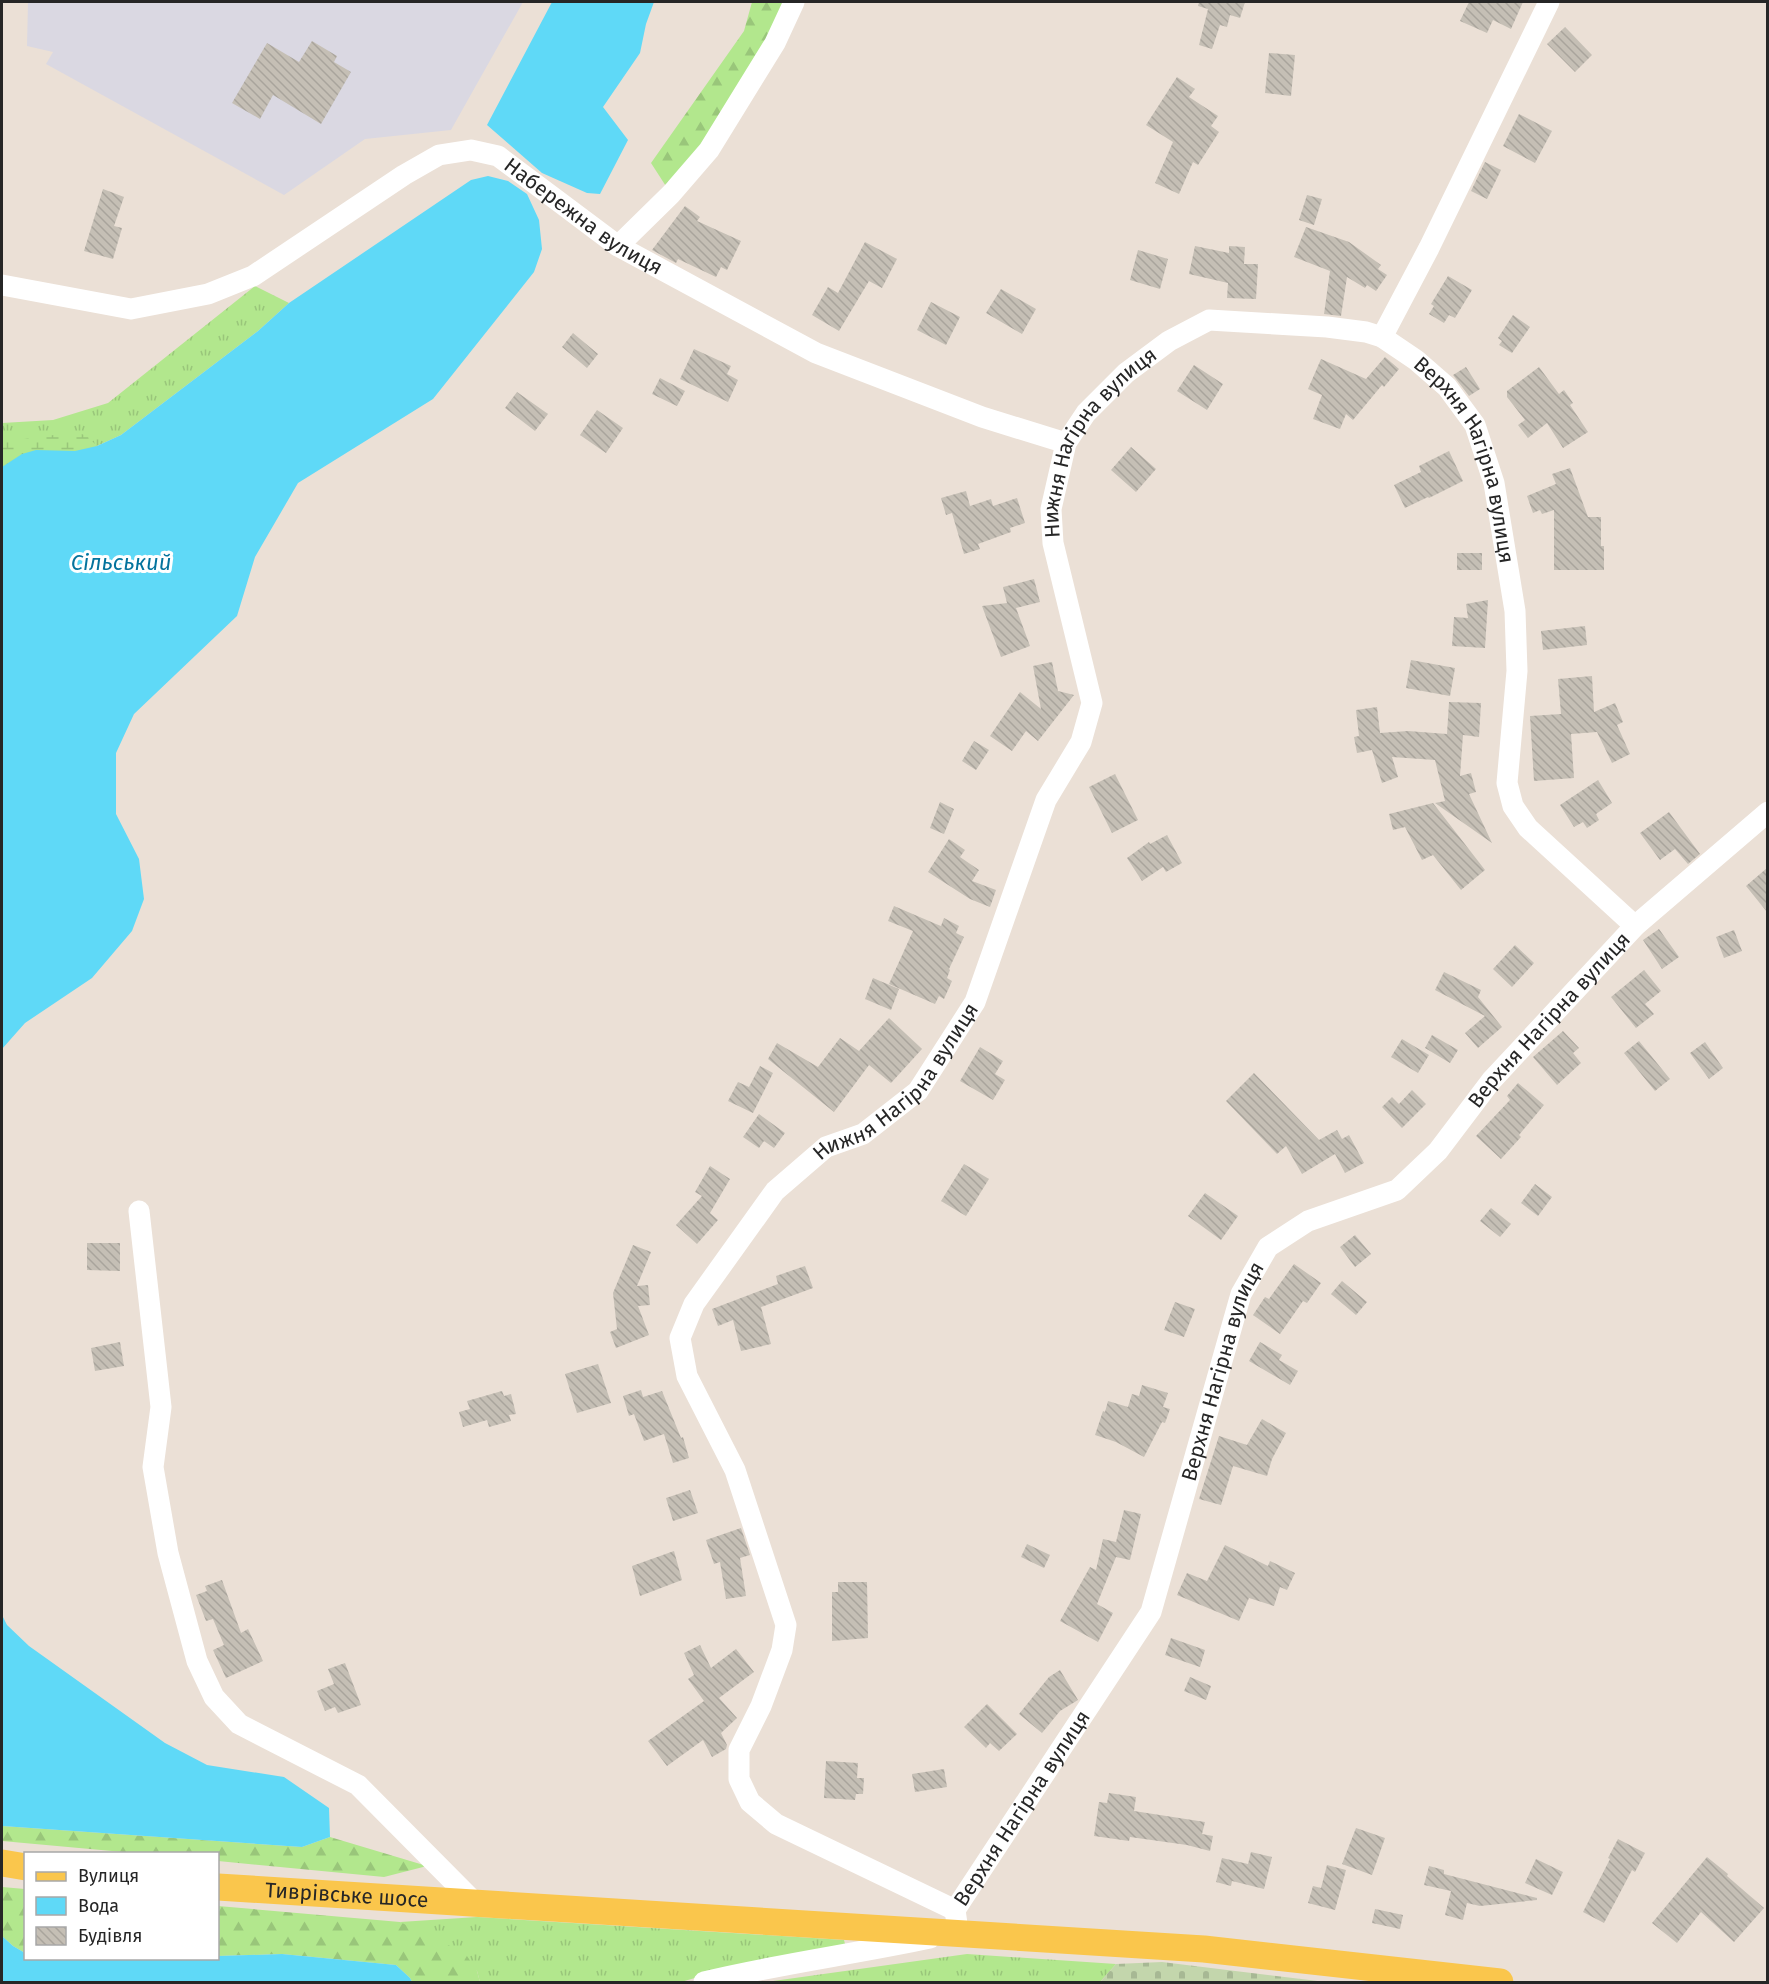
<svg xmlns="http://www.w3.org/2000/svg" width="1769" height="1984" font-family="'Fira Sans',sans-serif">
	<style>
		.industrial { fill: #dad8e2 }
		.grass { fill: url(#grass-tufts) }
		.forest { fill: url(#forest-firs) }
		.wetland { fill: url(#wetland-marsh) }
		.cemetery { fill: url(#cemetery-stones) }
		.water { fill: #5fd9f7 }
		.building { fill: url(#building-back-hatch) }
		.lines { fill: none; stroke-linecap: round; stroke-linejoin: round }
		.minor { stroke: #fff; stroke-width: 21 }
		.major { stroke: #fac64c; stroke-width: 27 }
		.labels { text-anchor: middle; dominant-baseline: central; stroke-width: 6; stroke-linejoin: round; paint-order: stroke }
		.street-label { font-size: 21px; fill: #262626; stroke: #fff }
		.water-label { font-size: 22px; font-style: italic; fill: #04739d; stroke: #fff }
	</style>
	<defs>
		<pattern id="grass-tufts" width="24" height="20" patternUnits="userSpaceOnUse" patternTransform="scale(1.5)"><rect width="24" height="20" fill="#b2e78d"/><path d="M3 7l-1-3M5 7V3M7 7l1-3M15 17l-1-3M17 17v-4M19 17l1-3" fill="none" stroke="#99c67a"/></pattern>
		<pattern id="forest-firs" width="22" height="20" patternUnits="userSpaceOnUse" patternTransform="scale(1.5)"><rect width="22" height="20" fill="#b2e78d"/><path d="M5 1l3.5 6h-7zM16 11l3.5 6h-7z" fill="#99c67a"/></pattern>
		<pattern id="wetland-marsh" width="20" height="14" patternUnits="userSpaceOnUse" patternTransform="scale(1.5)"><rect width="20" height="14" fill="#b2e78d"/><path d="M1 5h8M5 5V1M11 12h8M15 12V8" fill="none" stroke="#99c67a"/></pattern>
		<pattern id="cemetery-stones" width="16" height="16" patternUnits="userSpaceOnUse" patternTransform="scale(1.5)"><rect width="16" height="16" fill="#c3d6ac"/><path d="M2 7V4a2 2 0 0 1 4 0v3zM10 15v-3a2 2 0 0 1 4 0v3z" fill="#a7b894"/></pattern>
		<pattern id="building-back-hatch" width="6" height="6" patternUnits="userSpaceOnUse" patternTransform="scale(1.5)"><rect width="6" height="6" fill="#c5bfb5"/><path d="M-1 5l2 2M0 0l6 6M5-1l2 2" fill="none" stroke="#a9a49c"/></pattern>
	</defs>
	<rect width="100%" height="100%" fill="#ebe0d6"/>
	<path class="industrial" d="M28,2H523L451,130L365,139L284,195L46,64L53,52L27,46Z"/>
	<path class="grass" d="M255,286L289,303L258,331L121,435L97,446L2,467V423L53,420L108,403Z
		M477,1917L844,1940L846,1948L726,1969L681,1982H480L477,1971L400,1922Z
		M967,1954L1116,1964L1100,1982H766Z"/>
	<path class="forest" d="M752,2H794L671,194L651,163L744,31Z
		M2,1826L302,1847L330,1837L427,1866L384,1877L218,1861V1854L134,1853L2,1841Z
		M2,1887L25,1889V1953L13,1946L2,1936Z
		M218,1906L400,1922L465,1953L477,1971L480,1982H412L410,1978L396,1965L282,1954L218,1956Z"/>
	<path class="wetland" d="M76,432L87,436L97,446L2,524V442Z"/>
	<path class="cemetery" d="M1162,1962L1326,1982H1100L1116,1964Z"/>
	<path class="water" d="M552,2H654L646,24L640,53L603,107L628,140L600,194L587,193L542,173L487,125Z
		M488,176L508,181L527,194L539,220L542,249L534,272L433,399L298,483L255,557L237,616L134,714L116,753V814L139,859L144,899L132,931L92,978L25,1023L2,1049V467L22,454L36,450L75,451L97,446L121,435L258,331L289,303L471,180Z
		M2,1615L7,1625L29,1646L165,1743L207,1765L284,1777L329,1808L330,1837L302,1847L2,1826Z
		M2,1936L13,1946L25,1953L26,1958H218V1956L282,1954L396,1965L410,1978L412,1982H2Z"/>
	<path class="building" d="M1199,2H1245L1240,18L1230,15L1227,27L1220,25L1212,49L1199,45L1208,9L1198,6Z
		M1469,2H1523L1511,29L1493,20L1487,33L1460,21Z
		M1565,27L1592,55L1575,72L1547,44Z
		M312,41L337,56L334,62L351,72L321,124L273,95L260,119L232,103L267,43L299,62Z
		M1269,53L1295,55L1291,96L1265,93Z
		M1177,77L1195,89L1189,97L1218,116L1211,126L1219,132L1198,165L1193,162L1179,194L1155,183L1173,142L1146,125Z
		M1519,114L1552,131L1535,163L1503,146Z
		M1485,162L1501,170L1487,199L1471,191Z
		M103,189L124,197L114,226L122,228L113,259L84,251Z
		M1307,195L1322,199L1314,225L1299,220Z
		M685,206L700,217L697,221L741,241L727,270L721,267L716,277L678,259L676,263L652,250Z
		M1306,227L1349,242L1381,265L1378,269L1387,275L1376,291L1367,285L1365,288L1347,277L1341,316L1324,314L1330,271L1294,257Z
		M865,242L897,259L882,288L869,281L839,331L812,315L828,287L838,293Z
		M1195,246L1229,253V246L1245,247L1244,264H1258L1256,299L1227,298L1228,283L1189,274Z
		M1138,250L1168,259L1160,289L1130,280Z
		M1448,276L1472,290L1455,318L1449,315L1444,323L1429,314L1434,306L1431,304Z
		M1001,289L1036,309L1022,334L986,313Z
		M931,302L960,317L946,345L917,330Z
		M1513,315L1530,327L1512,353L1499,345L1502,341L1498,338Z
		M573,333L598,354L587,368L562,347Z
		M694,349L731,366L727,374L738,380L728,402L680,379Z
		M1385,357L1399,369L1384,387L1382,385L1353,420L1346,414L1340,429L1313,419L1322,395L1308,389L1321,359L1366,379Z
		M1194,365L1223,384L1207,410L1177,391Z
		M1466,367L1480,389L1469,396L1453,375Z
		M1539,367L1559,394L1564,390L1573,403L1570,405L1588,432L1563,448L1547,423L1528,438L1518,425L1525,420L1507,397V391Z
		M660,378L685,391L677,406L652,394Z
		M517,392L548,414L535,431L505,408Z
		M597,410L623,428L606,453L580,435Z
		M1131,447L1156,469L1136,492L1111,470Z
		M1449,451L1463,481L1429,498L1428,497L1405,508L1394,485L1421,472L1419,466Z
		M1570,468L1588,517H1601V546H1604V570H1554V510L1542,514L1540,510L1533,513L1527,496L1556,484L1552,474Z
		M966,491L970,506L991,499L993,506L1017,498L1025,523L1010,528L1011,532L978,544L980,549L964,554L952,513L946,515L941,498Z
		M1457,553H1482V570H1457Z
		M1034,579L1040,602L1016,608L1030,646L1001,657L982,606L1007,603L1003,587Z
		M1488,600L1485,648L1452,646L1454,617L1468,618L1466,604Z
		M1585,626L1587,645L1543,650L1541,631Z
		M1411,660L1455,668L1450,696L1406,688Z
		M1052,662L1058,691L1074,695L1038,741L1026,731L1012,751L990,736L1020,692L1041,709L1033,666Z
		M1592,676L1594,712L1615,703L1623,722L1617,725L1630,754L1612,763L1597,732L1571,734L1574,778L1534,781L1530,716L1561,714L1558,679Z
		M1449,702L1481,703L1479,737L1463,735L1460,776L1471,773L1476,792L1469,794L1492,843L1435,803L1445,801L1435,760L1392,757L1398,777L1382,783L1372,750L1357,753L1354,737L1359,736L1356,710L1377,707L1380,733L1408,731L1447,734Z
		M974,741L989,750L976,770L962,761Z
		M1115,774L1138,820L1112,833L1089,787Z
		M1598,780L1612,803L1596,814L1599,820L1587,828L1583,822L1574,827L1560,805Z
		M940,802L954,809L944,834L930,828Z
		M1433,803L1485,870L1461,890L1433,855L1422,860L1405,827L1393,830L1389,814Z
		M1669,812L1700,854L1688,864L1675,849L1660,860L1640,833Z
		M1167,835L1182,863L1166,872L1163,867L1142,881L1127,858L1149,842L1150,844Z
		M949,839L965,850L960,857L979,870L972,881L996,890L990,907L970,899L928,872Z
		M1767,868V912L1746,886Z
		M894,906L936,924L941,926L944,918L959,926L956,933L964,937L949,969L950,970L947,978L952,981L944,999L939,996L935,1004L889,984L913,931L888,921Z
		M1659,929L1679,957L1662,969L1643,940Z
		M1734,930L1742,951L1724,958L1716,937Z
		M1515,945L1534,963L1512,987L1493,969Z
		M1644,970L1661,991L1645,1004L1654,1014L1636,1028L1611,997Z
		M1444,972L1481,990L1478,997L1502,1027L1478,1048L1465,1033L1485,1016L1435,990Z
		M873,978L899,989L891,1010L865,999Z
		M889,1018L922,1049L891,1083L869,1065L834,1112L768,1059L777,1043L818,1067L840,1038L859,1051Z
		M1563,1031L1579,1048L1573,1053L1581,1063L1557,1085L1533,1057Z
		M1432,1035L1458,1050L1450,1063L1425,1048Z
		M1402,1039L1429,1055L1418,1073L1391,1057Z
		M1639,1041L1670,1079L1655,1091L1624,1053Z
		M1705,1042L1723,1068L1709,1079L1690,1053Z
		M980,1047L1003,1061L995,1074L1005,1080L993,1100L960,1081Z
		M760,1066L773,1073L753,1113L728,1101L738,1082L749,1087Z
		M1254,1073L1319,1140L1337,1130L1342,1139L1349,1135L1364,1163L1345,1173L1335,1154L1302,1174L1286,1146L1277,1154L1226,1101Z
		M1518,1083L1544,1105L1519,1135L1521,1137L1501,1159L1476,1136L1510,1100L1507,1096Z
		M1412,1090L1426,1104L1402,1128L1382,1107L1392,1097L1399,1104Z
		M759,1114L785,1133L774,1148L764,1141L759,1148L743,1137Z
		M964,1164L989,1179L966,1216L941,1201Z
		M710,1166L730,1179L710,1213L718,1220L697,1244L676,1225L702,1196L695,1192Z
		M1535,1184L1552,1197L1538,1216L1521,1203Z
		M1205,1193L1238,1216L1221,1240L1188,1216Z
		M1491,1208L1511,1224L1500,1237L1480,1221Z
		M1355,1235L1371,1254L1355,1267L1340,1247Z
		M87,1243H120V1271L87,1270Z
		M633,1245L651,1252L637,1286L648,1285L650,1305L638,1306L649,1335L616,1348L610,1332L617,1329L613,1293Z
		M1294,1264L1321,1283L1307,1303L1303,1301L1280,1334L1253,1315L1265,1297L1269,1299Z
		M805,1266L813,1288L761,1307L771,1344L741,1351L733,1320L718,1326L712,1309L778,1284L776,1276Z
		M1342,1281L1367,1302L1356,1315L1331,1294Z
		M1175,1302L1195,1309L1184,1337L1164,1330Z
		M120,1342L124,1366L95,1371L91,1348Z
		M1260,1342L1282,1355L1279,1360L1298,1371L1290,1385L1249,1361Z
		M598,1364L611,1403L577,1413L565,1374Z
		M1142,1385L1168,1393L1163,1407L1170,1409L1165,1423L1162,1422L1144,1457L1116,1442L1095,1435L1103,1411L1105,1412L1108,1401L1128,1407L1132,1394L1139,1396Z
		M641,1390L643,1397L662,1391L681,1438L683,1437L689,1458L673,1463L664,1434L644,1441L634,1414L629,1416L623,1396Z
		M502,1391L504,1396L511,1394L516,1414L509,1415L511,1421L489,1427L487,1420L463,1427L459,1412L470,1409L467,1401Z
		M1262,1419L1286,1433L1272,1459L1267,1476L1233,1466L1221,1505L1199,1499L1219,1436L1247,1445Z
		M690,1490L698,1513L673,1521L666,1498Z
		M1124,1510L1141,1514L1130,1560L1116,1557L1097,1604L1113,1613L1098,1642L1060,1621L1090,1567L1096,1570L1103,1539L1116,1542Z
		M741,1528L750,1555L740,1558L746,1596L726,1599L720,1562L714,1564L706,1540Z
		M1027,1544L1050,1555L1044,1568L1021,1557Z
		M1225,1545L1268,1566L1270,1561L1295,1573L1287,1590L1280,1587L1274,1606L1249,1598L1239,1621L1177,1595L1187,1573L1207,1581Z
		M674,1551L682,1580L640,1596L632,1566Z
		M222,1580L241,1633L248,1629L263,1661L226,1678L213,1650L224,1645L213,1619L206,1621L196,1595L207,1591L205,1586Z
		M838,1582H867L868,1638L832,1641V1592H838Z
		M1171,1638L1205,1650L1200,1667L1165,1655Z
		M700,1645L711,1668L736,1649L754,1672L719,1698L737,1718L721,1733L727,1745L726,1749L712,1757L703,1740L667,1766L648,1741L704,1701L688,1679L694,1675L684,1653Z
		M345,1663L361,1705L338,1713L335,1707L325,1711L317,1691L334,1684L328,1669Z
		M1060,1670L1078,1700L1060,1711L1042,1733L1019,1714L1049,1677Z
		M1190,1677L1211,1686L1206,1700L1184,1691Z
		M987,1704L1017,1734L999,1751L990,1743L986,1748L964,1727Z
		M826,1761L858,1763L857,1778H864L863,1794H856L855,1800L824,1798Z
		M944,1769L947,1787L915,1792L912,1774Z
		M1109,1793L1136,1797L1134,1811L1205,1822L1202,1834L1213,1836L1210,1851L1187,1845L1130,1837L1129,1841L1094,1836L1099,1802L1107,1803Z
		M1356,1828L1385,1838L1372,1875L1342,1864Z
		M1618,1839L1645,1853L1635,1872L1632,1870L1604,1923L1583,1912L1610,1859L1608,1858Z
		M1251,1852L1272,1857L1264,1889L1232,1881L1231,1886L1216,1882L1222,1858L1248,1864Z
		M1707,1857L1728,1874L1727,1876L1764,1908L1734,1942L1701,1912L1677,1943L1652,1923Z
		M1536,1859L1563,1872L1552,1895L1525,1883Z
		M1327,1865L1346,1870L1335,1910L1308,1903L1313,1886L1321,1888Z
		M1429,1866L1444,1870V1874L1537,1898V1900L1480,1906L1467,1903L1463,1920L1445,1915L1451,1891L1424,1885Z
		M1375,1909L1403,1915L1400,1929L1372,1923Z"/>
	<g class="lines">
		<g class="minor">
			<path d="M618,246L671,194L709,150L775,43L794,2"/>
			<path id="s1" d="M2,285L131,309L208,294L253,276L404,175L439,155L471,150L498,156L618,246L816,353L982,417L1066,443"/>
			<path d="M1382,337L1429,248L1549,2"/>
			<path d="M139,1211L161,1407L153,1467L168,1553L197,1661L214,1697L239,1724L358,1785L475,1903"/>
			<path id="s2" d="M955,1910L776,1824L750,1802L739,1779V1750L761,1706L782,1650L786,1625L735,1470L687,1376L680,1338L694,1304L775,1191L826,1147L863,1134L918,1091L975,1002L1046,800L1081,742L1092,703L1053,543L1051,509L1066,443L1086,413L1126,373L1169,341L1209,320L1327,327L1366,332L1382,337L1416,360L1447,387L1475,425L1494,483L1515,611L1517,671L1507,783L1513,806L1528,828L1635,926"/>
			<path id="s3" d="M957,1924L955,1910L1151,1612L1241,1294L1268,1247L1308,1221L1397,1190L1438,1151L1491,1081L1635,926L1768,812"/>
			<path d="M704,1982C778,1964 855,1954 930,1938"/>
		</g>
		<g class="major">
			<path d="M2,1863L26,1867"/>
			<path id="s4" d="M218,1887L1204,1949L1500,1982"/>
		</g>
	</g>
	<g class="labels">
		<g class="street-label">
			<text stroke="none"><textPath href="#s1" startOffset="645">Набережна вулиця</textPath></text>
			<text stroke="none"><textPath href="#s2" startOffset="1791">Нижня Нагірна вулиця</textPath></text>
			<text stroke="none"><textPath href="#s2" startOffset="2298">Верхня Нагірна вулиця</textPath></text>
			<text stroke="none"><textPath href="#s3" startOffset="1126">Верхня Нагірна вулиця</textPath></text>
			<text stroke="none"><textPath href="#s2" startOffset="1071">Нижня Нагірна вулиця</textPath></text>
			<text stroke="none"><textPath href="#s3" startOffset="622">Верхня Нагірна вулиця</textPath></text>
			<text stroke="none"><textPath href="#s3" startOffset="136">Верхня Нагірна вулиця</textPath></text>
			<text stroke="none"><textPath href="#s4" startOffset="129">Тиврівське шосе</textPath></text>
		</g>
		<g class="water-label">
			<text x="121" y="562">Сільський</text>
		</g>
	</g>
	<rect width="1769" height="1984" fill="none" stroke="#262626" stroke-width="6"/>
	<rect x="24" y="1852" width="195" height="108" fill="#ffffff" stroke="#a8a8a8" stroke-width="1.5"/>
	<rect x="36" y="1872" width="30" height="9" fill="#fac64c" stroke="#a8a8a8" stroke-width="1.5"/>
	<text x="78" y="1882" font-size="18" fill="#262626">Вулиця</text>
	<rect x="36" y="1897" width="30" height="18" fill="#5fd9f7" stroke="#a8a8a8" stroke-width="1.5"/>
	<text x="78" y="1912" font-size="18" fill="#262626">Вода</text>
	<rect x="36" y="1927" width="30" height="18" fill="url(#building-back-hatch)" stroke="#a8a8a8" stroke-width="1.5"/>
	<text x="78" y="1942" font-size="18" fill="#262626">Будівля</text>
</svg>
